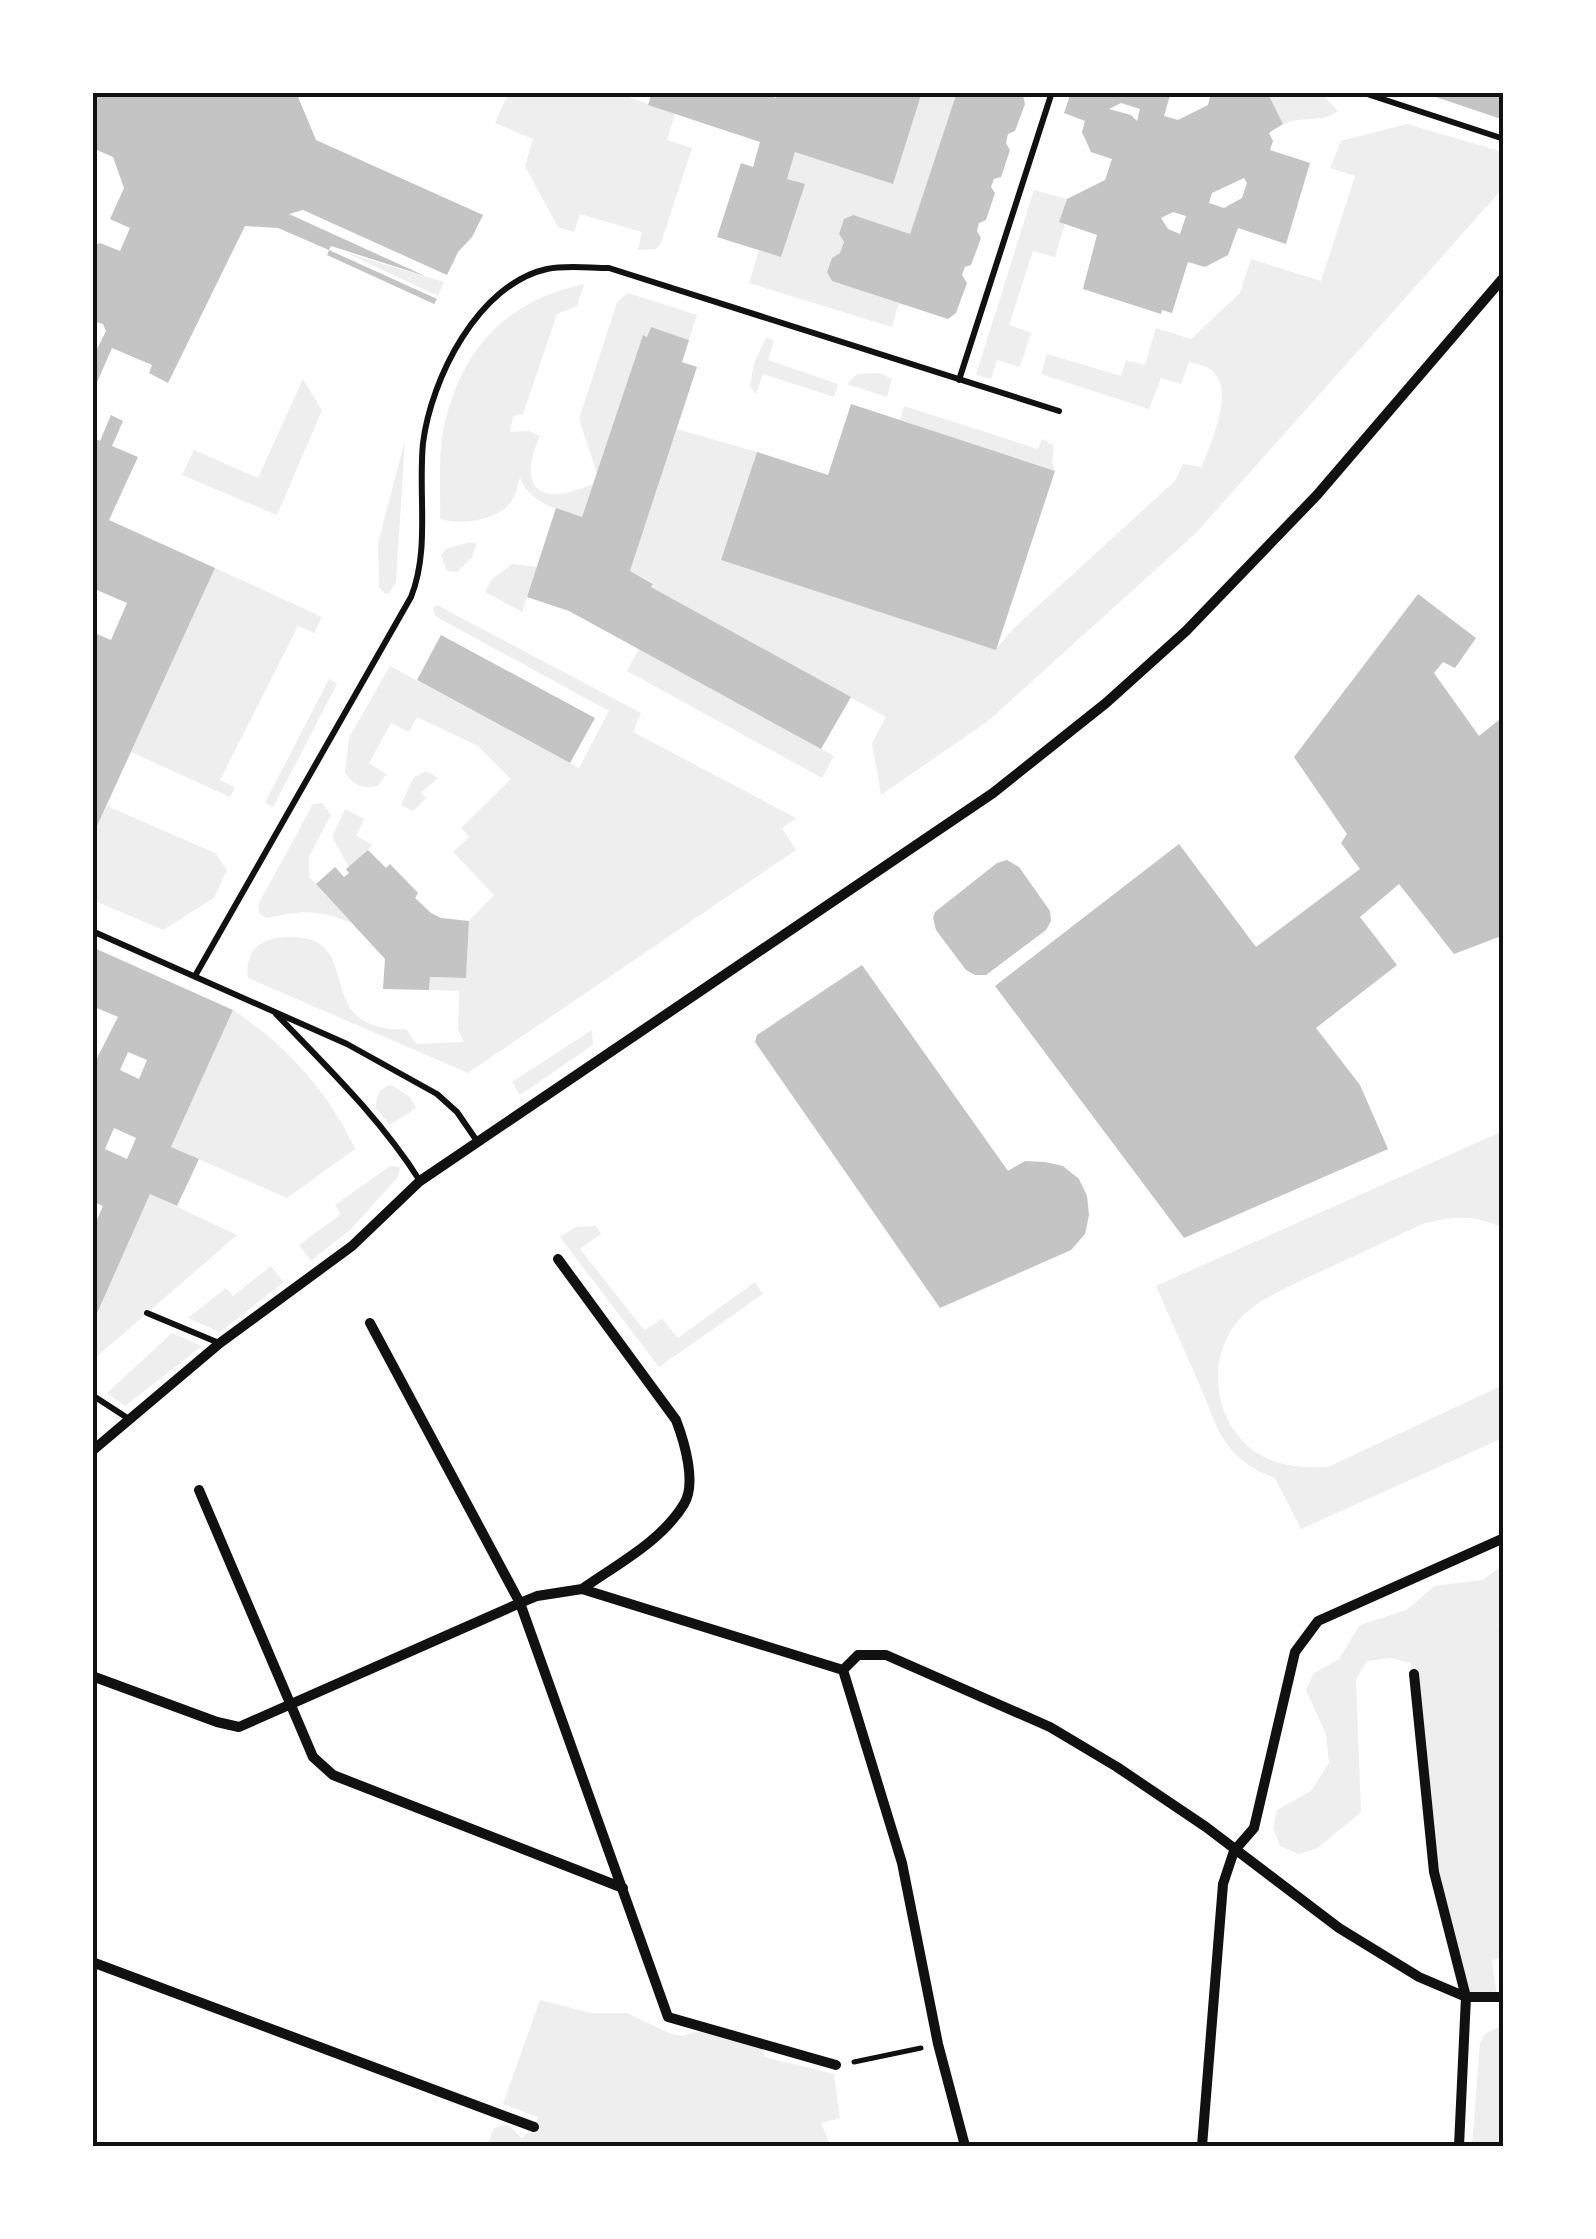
<svg xmlns="http://www.w3.org/2000/svg" width="1596" height="2239" font-family="Figtree,sans-serif">
	<style>
		.green { fill: #eee }
		.building { fill: #c4c4c4; fill-rule: evenodd }
		.lines { fill: none; stroke-linecap: round; stroke-linejoin: round }
		.path { stroke: #111; stroke-width: 5 }
		.service { stroke: #111; stroke-width: 6 }
		.minor { stroke: #111; stroke-width: 10 }
		.neatline { fill: none; stroke: #111; stroke-width: 4 }
	</style>
	<rect width="100%" height="100%" fill="#fff"/>
	<path class="green" d="M509,92L618,93L675,114L667,140L692,148L661,243L656,249L638,250L642,232L580,214L574,232L558,227L525,166L533,139L495,123Z
		M922,93H957L910,234H839L844,242L840,253L832,258L827,272L832,281L899,303L892,327L749,283L759,250L781,256L804,185L787,179L795,152L892,183Z
		M1267,93H1321L1338,111C1322,123 1301,116 1283,124Z
		M1407,124L1503,152V188L1195,534L988,721L881,795L872,743L886,717L651,587L653,583L630,571L677,429L757,452L722,559L996,649L1015,627L1175,481L1183,464L1202,467C1210,442 1237,390 1211,370C1206,366 1196,364 1189,362L1181,384L1161,378L1149,409L1041,374L1047,354L1121,376L1126,360L1145,365L1156,328L1191,339L1240,293L1251,259L1321,281L1355,176L1330,168L1341,141Z
		M1034,190L1067,199L1059,222L1065,224L1055,257L1033,251L1009,325L1031,333L1020,367L997,360L991,379L976,375Z
		M347,253L444,282L438,296Z
		M584,284L577,306L557,314L523,414L513,416L510,432L528,431L540,436C515,492 543,506 593,484L582,517C557,509 531,504 520,478C517,486 516,495 511,502C497,521 461,525 440,519C441,486 437,450 446,418C465,344 510,300 584,284Z
		M628,293L697,315L689,340L651,327L647,337L643,336L597,473L579,419L617,302Z
		M766,338L774,340L768,360L838,384L834,397L763,374L756,394L750,386L754,363Z
		M880,373L892,379L887,397L847,384L857,374Z
		M303,379L322,410L277,515L182,475L194,450L258,478Z
		M904,406L1038,449L1042,439L1053,445L1054,450L1052,462L1055,471L900,420Z
		M405,440L396,582L389,593L385,594L379,587L378,543Z
		M467,543H477L472,557L457,572L447,571L441,555L446,549Z
		M512,564L537,567L522,612L485,592L491,580Z
		M215,568L322,617L314,633L298,626L220,780L235,787L230,797L131,752Z
		M437,605L641,713L633,732L796,818L782,828L796,850L468,1073L248,978C246,965 249,951 261,944C271,938 279,937 291,937C352,937 327,995 361,1019C373,1028 392,1030 406,1029L416,1044L464,1042L458,1029L459,991L429,990L430,977L466,978L469,921L494,895L453,852L469,837L461,828L511,779L478,746L417,717L409,732L391,723L369,763L386,774L378,786C363,790 354,785 345,773L349,738L390,666L579,768L609,711L435,616L433,608Z
		M639,649L834,756L822,778L627,671Z
		M329,679L337,684L273,807L265,803Z
		M427,771L438,778L421,793L426,798L413,811L401,805L414,777Z
		M322,803L331,815L309,856V877L352,923C317,909 303,910 267,918L259,913L258,905L313,804Z
		M107,806L215,853L227,870L214,898L163,930L93,900V833Z
		M345,809L364,819L356,836L373,845L349,867L332,837Z
		M233,1010C287,1046 328,1091 355,1149L287,1198L171,1147Z
		M592,1030L593,1045L520,1095L512,1082Z
		M392,1085L410,1097L416,1108L390,1125L376,1108C376,1097 379,1087 392,1085Z
		M1503,1131V1228C1474,1214 1450,1216 1420,1225C1385,1242 1350,1258 1315,1274C1292,1285 1268,1295 1248,1311C1213,1340 1209,1394 1234,1430C1256,1463 1290,1469 1328,1467L1503,1385V1438L1301,1529L1275,1478C1220,1457 1218,1426 1197,1379C1183,1348 1170,1317 1156,1286Z
		M390,1166L400,1167L398,1177L350,1230L220,1332L188,1318L226,1288L233,1296L271,1266L283,1282L311,1261L299,1245L341,1214L335,1205Z
		M150,1194L237,1235L93,1360V1324Z
		M596,1226L601,1234L580,1249L644,1330L662,1319L678,1338L755,1282L763,1294L659,1367L560,1237L576,1227Z
		M172,1333L202,1346L125,1406L107,1393Z
		M1503,1565V1623L1492,1627L1503,1624L1504,1958L1492,1960L1497,1997H1466L1434,1872L1414,1674L1410,1663L1392,1658L1367,1661L1356,1679L1361,1812L1318,1848L1299,1854L1280,1846L1273,1828L1277,1810L1311,1791L1329,1763L1326,1734L1306,1690L1314,1673L1339,1659L1360,1625L1406,1610L1435,1586L1482,1580Z
		M540,2000L591,2013H627L671,2034L682,2036L703,2030L763,2050L764,2057L834,2074L840,2118L821,2123L831,2146H487L494,2128L508,2125L522,2138L534,2128L538,2117L503,2104Z
		M1503,2025V2146H1472L1480,2043L1485,2034Z"/>
	<path class="building" d="M92,92H296L316,140L483,215L472,237L458,252L447,275L303,210L289,214L425,276L331,246L329,250L278,228L245,226L168,383L149,373L152,365L112,348L92,394V359L106,331L103,324L92,321V246L100,243L120,251L130,228L110,219L124,188L113,157L92,148L95,106Z
		M652,92H760L776,98L777,92H922L893,184L795,152L787,179L805,184L781,257L717,237L741,163L753,167L760,142L648,105Z
		M957,92H1022L1025,104L1015,131L1008,134L1006,143L1010,150L1001,177L994,179L991,187L995,193L986,220L979,223L977,231L981,238L971,265L965,267L962,275L967,283L956,313L948,319L832,281L827,272L832,258L840,253L844,242L839,234L844,219L853,215L910,234Z
		M1071,92H1171L1164,116L1178,120L1208,105L1210,97L1197,92H1267L1283,124L1269,133L1273,141L1270,150L1310,163L1286,244L1238,228L1228,255L1205,267L1188,262L1172,313L1162,310L1161,314L1083,289L1097,235L1059,222L1067,199L1105,180L1112,159L1091,152L1082,132L1085,121L1064,113ZM1121,103L1140,109L1137,121L1131,115L1109,109ZM1244,178L1247,183L1242,198L1224,208L1209,203L1212,193ZM1173,212L1186,216L1180,234L1168,229L1161,218Z
		M1504,92V120L1424,93V92Z
		M329,250L437,299L434,304L327,255Z
		M651,327L689,340L682,362L697,367L630,571L653,584L651,587L851,697L821,749L569,611L527,597L556,508L582,517L643,335L647,337Z
		M851,404L1055,471L996,650L721,560L757,452L828,475Z
		M111,415L123,421L112,446L138,457L109,520L215,568L92,837V632L111,640L127,603L92,588V437L100,441Z
		M1418,594L1476,638L1455,668L1443,662L1434,673L1479,736L1504,716V935L1454,954L1399,884L1360,917L1397,965L1316,1028L1360,1085L1388,1149L1184,1238L995,986L1179,844L1256,947L1360,869L1341,843L1347,834L1294,757Z
		M441,635L595,718L570,763L417,680Z
		M368,850L386,868L390,864L418,893L415,898L431,913L441,918L469,921L466,978L430,977L429,990L383,989L385,959L316,884L335,867L344,877L349,873L346,869Z
		M1007,860L1019,867L1050,911L1051,921L1046,930L986,975H975L966,970L936,930L933,918L935,912L997,863Z
		M92,947L233,1010L171,1147L199,1159L177,1206L150,1194L92,1325V1231L103,1206L92,1201V1068L118,1017L92,1006ZM128,1052L147,1060L139,1079L120,1070ZM114,1128L136,1138L127,1159L105,1149Z
		M862,965L1008,1171L1025,1161L1045,1162L1063,1166L1079,1179L1087,1196L1089,1215L1085,1234L1071,1250L940,1308L755,1042L757,1035Z"/>
	<g class="lines">
		<path class="path" d="M854,2062L921,2048"/>
		<path class="service" d="M1361,92L1504,139
			M959,380L1052,92
			M92,931L347,1044L437,1094L457,1112L477,1141
			M195,976L411,597C430,550 418,494 423,443C431,379 478,284 547,269C566,265 589,268 609,268L1059,411
			M276,1014C327,1067 380,1118 420,1181
			M147,1313L219,1343
			M92,1395L129,1419"/>
		<path class="minor" d="M558,1259L676,1420C684,1441 697,1483 684,1504C662,1541 616,1565 582,1589
			M370,1323L520,1603L668,2017L836,2065
			M92,1451L220,1343L352,1246L420,1181L993,793L1106,703L1186,631L1317,495L1504,277
			M199,1490L313,1757L333,1775L623,1888
			M843,1670L858,1655H886L1050,1727L1117,1767L1206,1827L1339,1928L1419,1977L1466,1997H1504
			M843,1670L902,1863L938,2044L965,2146
			M1414,1674L1434,1872L1466,1997L1459,2146
			M92,1676L217,1722L239,1727L520,1603L537,1596L582,1589L843,1670
			M92,1962L534,2127
			M1202,2146L1223,1884L1234,1851L1254,1828L1295,1652L1318,1621L1504,1538"/>
	</g>
	<rect width="1596" height="2239" fill="none" stroke="#ffffff" stroke-width="190"/>
	<rect x="95" y="95" width="1406" height="2049" class="neatline"/>
</svg>
